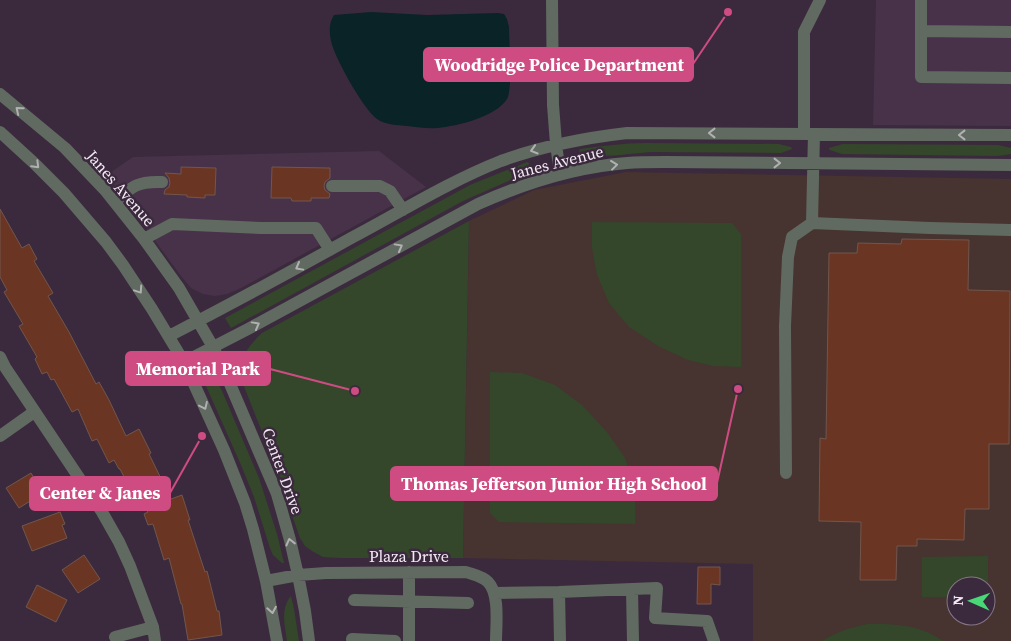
<svg xmlns="http://www.w3.org/2000/svg" width="1011" height="641" font-family="'Source Serif 4',serif">
	<style>
		.built { fill: #48324a }
		.education { fill: #47332f; fill-rule: evenodd }
		.green { fill: #34472b }
		.water { fill: #0a2327 }
		.building { fill: #6a3623; stroke: #72564c }
		.lines { fill: none; stroke-linecap: round; stroke-linejoin: round }
		.minor { stroke: #606a61; stroke-width: 12 }
		.oneway { stroke: #b1b0b2 }
		.labels { text-anchor: middle; dominant-baseline: central; stroke-width: 5; stroke-linejoin: round; paint-order: stroke }
		.street-label { font-size: 16px; fill: #f4e9f5; stroke: #3b2a3d }
		.leader { fill: none; stroke: #ce4c82; stroke-width: 2 }
		.callout-dot { fill: #ce4c82; stroke: #3b2a3d; stroke-width: 2 }
		.callout { fill: #ce4c82; stroke: #ce4c82; stroke-width: 2 }
		.callout-label { font-size: 18px; text-anchor: middle; font-weight: bold; fill: #fff }
	</style>
	<rect width="100%" height="100%" fill="#3b2a3d"/>
	<path class="built" d="M876,0H1011V126L873,125Z
		M379,151L426,187L241,288L227,294L215,296L203,294L191,288L181,276L131,208L104,177L133,157Z"/>
	<path class="education" d="M626,172L1011,179V641H753V564L463,558L469,221L534,190ZM956,586H986V616H956Z"/>
	<path class="green" d="M646,143L779,144L791,147L792,149L781,153L653,152C631,153 601,159 580,154L579,151L580,149C602,146 624,143 646,143Z
		M843,144L998,145L1011,148V154L998,156L842,154L830,150L829,149V148Z
		M527,162L529,163V165L519,175L515,178L463,201L231,328L225,318L470,185Z
		M469,221L463,558H340L323,557L312,551L305,546L300,538L293,518L280,477L243,384C239,359 245,349 262,333Z
		M592,222L732,223L741,234V367L713,366L688,360L658,346L629,327L609,303L597,275L592,248Z
		M203,356H204L222,391L259,478L277,534L284,563H282L273,555L270,548L254,497L241,465L202,377V364Z
		M490,372L522,373L555,385L582,405L607,432L625,458L635,491V524L499,522L490,513Z
		M988,556V597H986V586H956V597H922V557Z
		M291,596L294,609L299,641H287C285,626 280,609 291,596Z
		M868,624C896,624 919,624 943,641H822C837,632 851,627 868,624Z"/>
	<path class="water" d="M371,12L427,15L498,13L504,14L507,19L509,27C509,41 513,89 507,99C496,117 457,126 438,128C428,129 417,127 407,126C398,125 385,125 377,119C364,110 334,57 331,41C329,32 329,22 334,15Z"/>
	<path class="building" d="M181,167L216,168L215,195H205V198L187,197V195L164,194L165,190L169,187L170,183L169,178L165,173L181,174Z
		M272,167L330,168V178L325,182L324,186L325,190L330,194L329,198H311V201H292L291,198H271Z
		M0,209L22,248L29,244L37,259L34,261L53,293L48,296L69,332L96,384L99,382L109,400L126,436L139,429L151,453L149,454L171,499L182,495L190,520H188L205,572L207,571L217,611H219L222,635L188,640L182,604H181L169,558L164,560L153,524L148,525L144,514L148,512L145,507L142,508L140,500L137,502L120,469H119L114,460L109,463L97,439L92,441L78,409L72,412L54,379L51,380L47,372L42,374L35,359L37,357L19,326L23,324L4,292L7,290L0,277Z
		M902,239L969,240L968,290L1010,291L1009,444H989V509H965L964,540L917,539V546H897L896,580H860L861,522L819,521L820,438L826,439L829,253H857L858,243L901,244Z
		M31,473L43,493L19,508L6,488Z
		M60,512L65,524L62,525L67,538L32,551L22,526Z
		M84,555L100,579L78,593L62,570Z
		M698,567H720V585L711,584V604H697Z
		M37,585L67,600L56,622L26,607Z"/>
	<g class="lines">
		<path class="minor" d="M552,0L553,105L556,144L560,174
			M921,0V77L1011,78
			M921,31L1011,32
			M0,94L65,148L105,190L144,239L179,288L213,347L227,377L277,494L290,540L298,575L305,611L309,641
			M0,132L34,163L64,193L106,242L123,265L152,309L184,362L224,450L245,503L253,529L266,581L277,641
			M804,134V32L820,0
			M332,186H380L390,191L403,210
			M115,202C132,186 138,181 162,182
			M812,223L930,228L1011,230
			M144,239L172,224L261,228H316L330,250
			M169,336C231,304 292,271 353,237C402,211 450,181 501,161C542,146 584,138 627,133L1011,135
			M0,357L5,367L102,512L119,542L130,566L153,627L155,641
			M184,362L248,329L478,204C525,183 574,167 627,163C639,162 652,162 665,162L1011,165
			M0,436L34,412
			M786,473L785,326L788,257L792,237L812,223L814,134
			M266,581L298,575L326,573L466,572C474,575 482,576 488,582C500,594 496,625 496,641
			M632,589L633,641
			M559,592L560,641
			M495,593L559,592L657,588L655,618L707,621L714,641
			M354,600L468,603
			M115,637L153,627
			M352,639L395,641
			M409,641V572"/>
	</g>
	<defs><path id="oneway-chevron" d="M-2-3.5L2.5 0L-2 3.5" fill="none" stroke-width="1.6" stroke-linecap="round" stroke-linejoin="round" transform="scale(1.25)"/></defs>
	<g class="oneway">
		<use href="#oneway-chevron" transform="translate(19 110) rotate(-141)"/>
		<use href="#oneway-chevron" transform="translate(712 133) rotate(-180)"/>
		<use href="#oneway-chevron" transform="translate(962 135) rotate(-180)"/>
		<use href="#oneway-chevron" transform="translate(534 150) rotate(163)"/>
		<use href="#oneway-chevron" transform="translate(777 163)"/>
		<use href="#oneway-chevron" transform="translate(36 165) rotate(45)"/>
		<use href="#oneway-chevron" transform="translate(614 165) rotate(-7)"/>
		<use href="#oneway-chevron" transform="translate(399 247) rotate(-29)"/>
		<use href="#oneway-chevron" transform="translate(299 267) rotate(151)"/>
		<use href="#oneway-chevron" transform="translate(139 290) rotate(56)"/>
		<use href="#oneway-chevron" transform="translate(256 325) rotate(-29)"/>
		<use href="#oneway-chevron" transform="translate(204 406) rotate(65)"/>
		<use href="#oneway-chevron" transform="translate(290 542) rotate(-104)"/>
		<use href="#oneway-chevron" transform="translate(272 610) rotate(80)"/>
	</g>
	<g class="labels">
		<g class="street-label">
			<text transform="translate(557 162) rotate(-14)">Janes Avenue</text>
			<text transform="translate(121 188) rotate(49)">Janes Avenue</text>
			<text transform="translate(283 471) rotate(70)">Center Drive</text>
			<text x="409" y="556">Plaza Drive</text>
		</g>
	</g>
	<path class="leader" d="M728 12L693 64M355 391L270 369M738 389L717 483M202 436L170 493"/>
	<g class="callout-dot">
		<circle cx="728" cy="12" r="5"/>
		<circle cx="355" cy="391" r="5"/>
		<circle cx="738" cy="389" r="5"/>
		<circle cx="202" cy="436" r="5"/>
	</g>
	<g class="callout">
		<rect x="424" y="48" width="269" height="33" rx="5"/>
		<rect x="126" y="352" width="144" height="33" rx="5"/>
		<rect x="391" y="467" width="326" height="33" rx="5"/>
		<rect x="30" y="477" width="140" height="33" rx="5"/>
	</g>
	<g class="callout-label">
		<text x="559" y="71">Woodridge Police Department</text>
		<text x="198" y="375">Memorial Park</text>
		<text x="554" y="490">Thomas Jefferson Junior High School</text>
		<text x="100" y="499">Center &amp; Janes</text>
	</g>
	<g transform="translate(971 601) rotate(272)"><circle r="24" fill="#3b2a3d" stroke="#857687"/>
	<path d="M0-4L9 19L0 12L-9 19Z" fill="#4ad778"/>
	<text y="-8" font-size="14" font-weight="bold" text-anchor="middle" fill="#f4e9f5">N</text>
	</g>
</svg>
